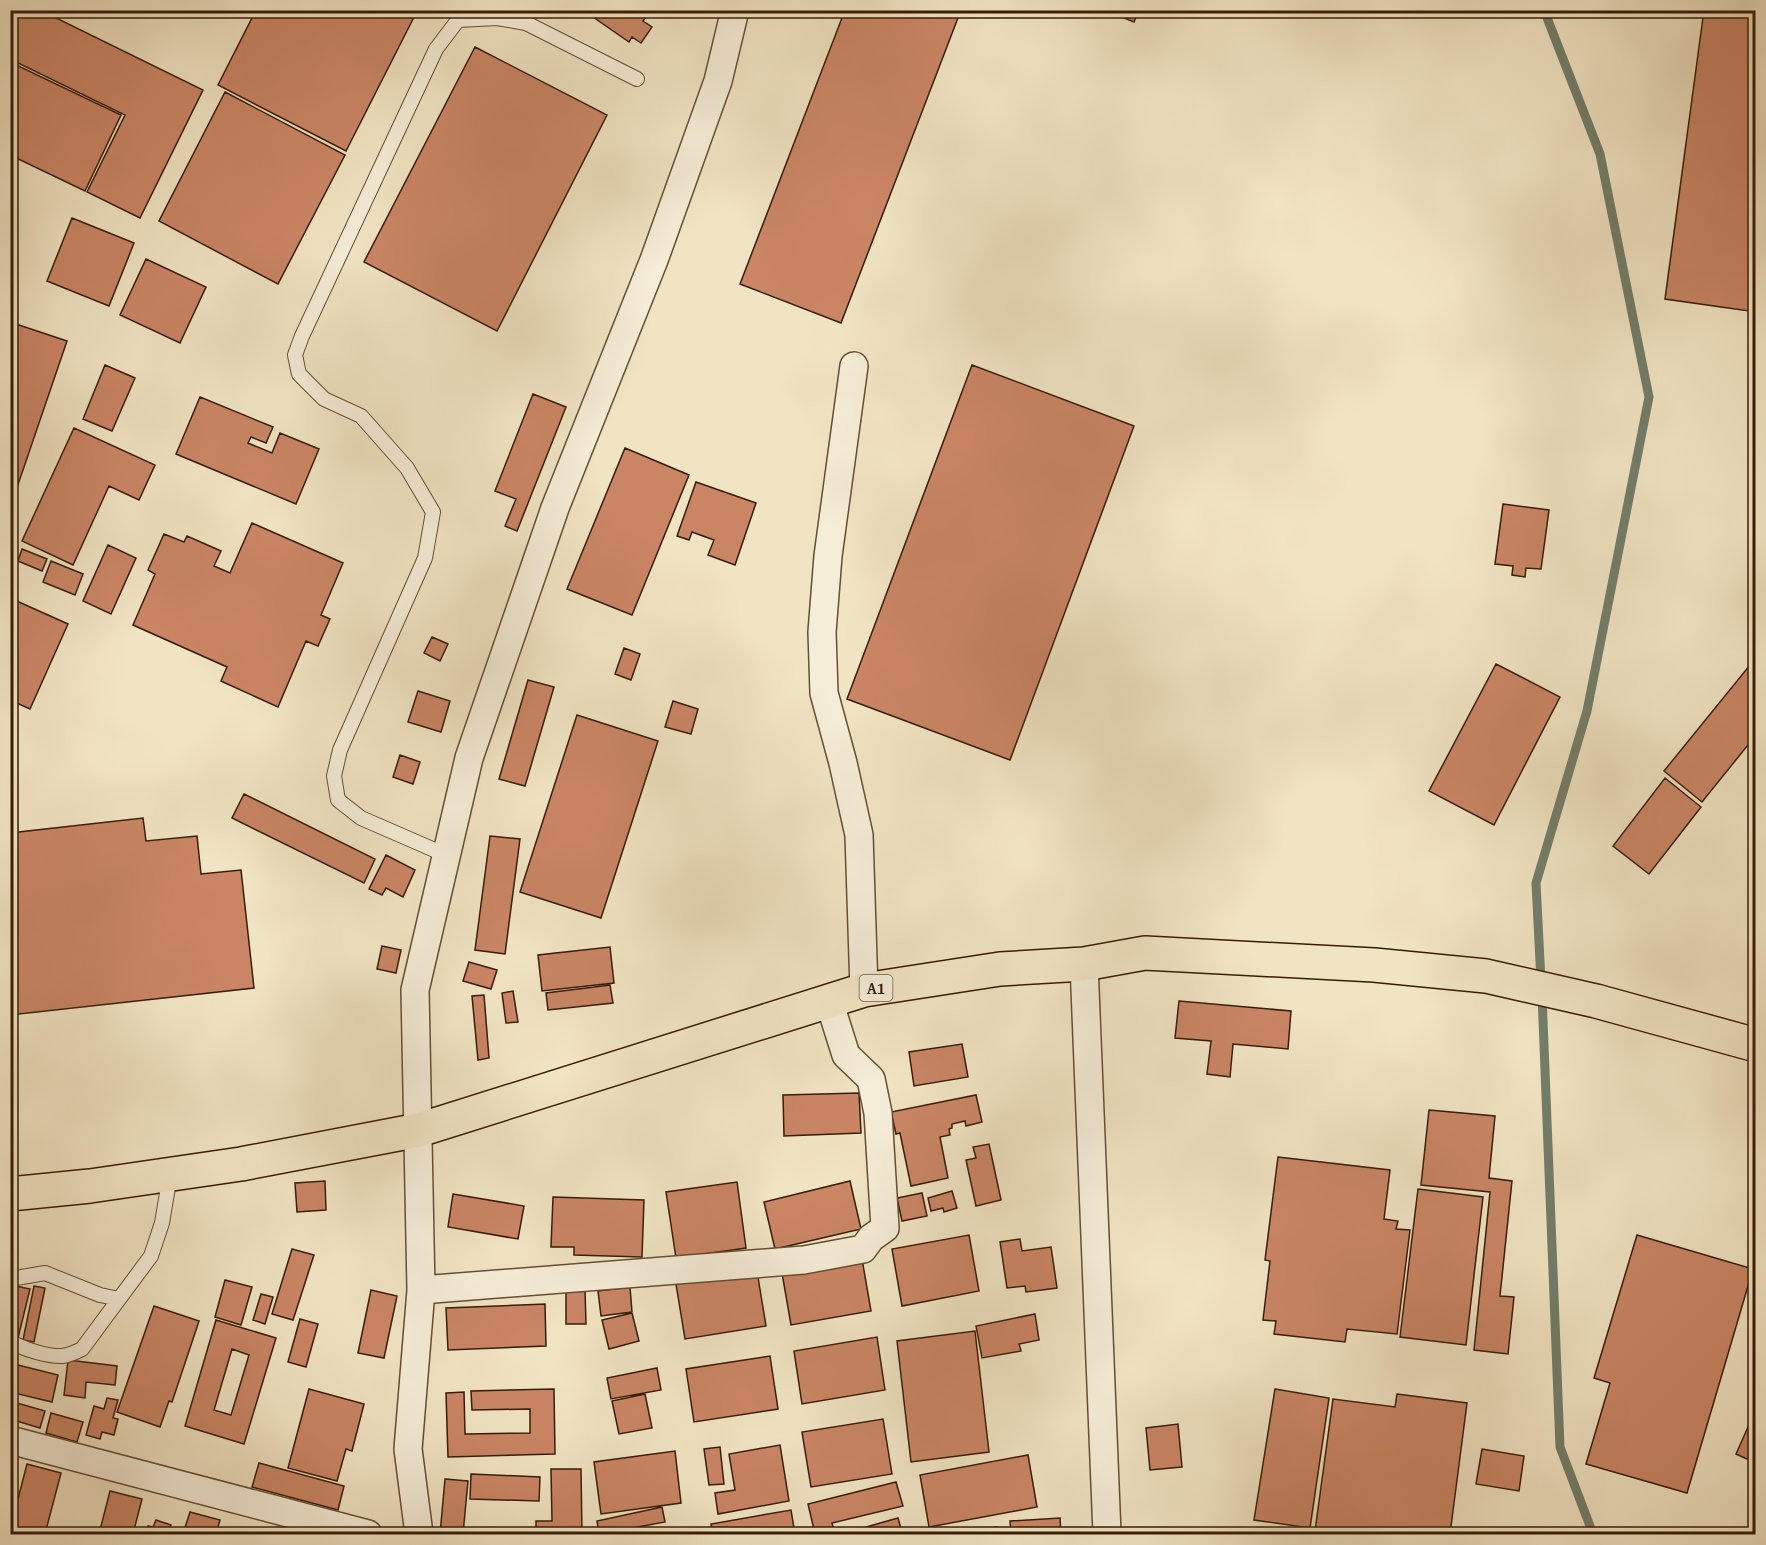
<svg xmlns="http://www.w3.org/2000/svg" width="1766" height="1545" font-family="'Gentium Book Plus',serif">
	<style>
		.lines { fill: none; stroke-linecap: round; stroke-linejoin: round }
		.stream { stroke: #737e6b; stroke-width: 9 }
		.building { fill: #ca8565; stroke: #371c05; stroke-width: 1.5; fill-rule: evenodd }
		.lane-casing { stroke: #664e34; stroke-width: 16 }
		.street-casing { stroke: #664e34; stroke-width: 30 }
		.highway-casing { stroke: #371c05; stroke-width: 36 }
		.lane { stroke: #f6edd8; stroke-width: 14 }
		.street { stroke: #f6edd8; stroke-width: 27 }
		.highway { stroke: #f1e4c3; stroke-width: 33 }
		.labels { text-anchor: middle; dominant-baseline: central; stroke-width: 4.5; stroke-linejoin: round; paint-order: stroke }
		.shield { fill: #f6edd8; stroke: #705b44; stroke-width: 1.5 }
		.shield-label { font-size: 16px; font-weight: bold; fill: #371c05 }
	</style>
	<rect width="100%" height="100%" fill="#f1e4c3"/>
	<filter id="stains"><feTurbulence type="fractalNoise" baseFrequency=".00333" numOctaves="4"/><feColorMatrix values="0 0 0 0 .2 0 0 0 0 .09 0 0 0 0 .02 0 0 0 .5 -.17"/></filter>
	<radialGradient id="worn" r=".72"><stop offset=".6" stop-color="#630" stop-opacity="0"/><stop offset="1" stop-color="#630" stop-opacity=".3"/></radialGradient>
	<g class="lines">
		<path class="stream" d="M1541,981L1536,883L1587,711L1649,397L1600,154L1544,10
			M1542,995L1560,1447L1593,1534"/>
	</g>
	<path class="building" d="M10,10H40L203,90L140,218L87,192L125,115L10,59Z
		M256,10H401L414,17L346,151L218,85Z
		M583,10H650L643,21L652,27L641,43L632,37L629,42Z
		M845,10H961L841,323L740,284Z
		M1105,10H1139L1134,22Z
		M1704,10H1756V312L1665,299Z
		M475,47L607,115L497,331L364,262Z
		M10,62L121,115L85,191L10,155Z
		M225,92L345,155L278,284L159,221Z
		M72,218L134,243L109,306L47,281Z
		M146,259L206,287L180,343L120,315Z
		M10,322L67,341L10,508Z
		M105,365L135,378L112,431L83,419Z
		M972,365L1134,426L1010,760L847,699Z
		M533,394L566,407L517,531L505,526L516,499L495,491Z
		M200,397L273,427L266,443L251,437L248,443L272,453L280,433L319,449L296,504L176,454Z
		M74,428L155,465L139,500L109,486L73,565L22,541Z
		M625,448L689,475L632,615L567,589Z
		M696,482L756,503L735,565L708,555L714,540L692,532L689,540L677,536Z
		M1503,504L1549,510L1541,569L1526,568L1525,577L1512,575L1513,566L1495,564Z
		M252,523L343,563L321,615L330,619L318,646L306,641L278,707L221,681L227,667L133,625L155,574L148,570L164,534L184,542L187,536L221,551L214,566L230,573Z
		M108,545L136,558L111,614L83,601Z
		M22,549L47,559L42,571L18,561Z
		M51,561L83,574L75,595L43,582Z
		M10,598L68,624L30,709L10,700Z
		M432,637L448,644L440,661L424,653Z
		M624,648L640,654L631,680L615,674Z
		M1496,664L1560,697L1494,825L1429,791Z
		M1750,665L1756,670V735L1702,802L1664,771Z
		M528,680L554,687L525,786L499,779Z
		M418,691L450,701L441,732L408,722Z
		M673,701L698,709L691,734L665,727Z
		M577,715L658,741L601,918L520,892Z
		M400,755L420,762L413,784L393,777Z
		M1665,778L1701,807L1649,874L1613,846Z
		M244,794L375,859L364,883L232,818Z
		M143,818L146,841L197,836L201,874L241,870L254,988L10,1015V833Z
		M490,836L520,839L505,954L475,950Z
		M386,855L415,870L403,897L386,888L382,895L369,889Z
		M382,946L401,950L396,973L377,969Z
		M610,947L614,983L542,991L538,955Z
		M469,962L497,970L491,989L463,981Z
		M610,985L613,1003L548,1010L546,993Z
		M513,991L518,1022L506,1023L502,993Z
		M484,995L489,1058L478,1060L472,996Z
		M1179,1001L1291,1011L1288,1049L1233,1044L1230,1077L1207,1074L1211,1041L1175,1038Z
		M962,1044L968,1077L914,1086L909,1052Z
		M859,1093L861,1133L784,1136L783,1095Z
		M976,1095L982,1122L966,1126L965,1121L952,1124V1128L949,1129L950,1135L940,1137L948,1178L911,1186L900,1133L896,1134L891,1112Z
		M1429,1110L1495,1116L1489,1178L1512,1181L1500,1296L1514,1297L1508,1354L1474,1350L1490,1192L1421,1185Z
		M989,1144L1001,1200L976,1206L966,1160L976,1158L973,1147Z
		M1278,1157L1390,1170L1384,1219L1398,1221L1396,1229L1410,1230L1397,1334L1347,1329L1345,1342L1274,1334L1276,1321L1263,1320L1270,1261L1265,1260Z
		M325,1181L326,1210L297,1212L295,1183Z
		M850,1181L861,1229L775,1249L764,1202Z
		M737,1182L746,1248L676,1258L666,1192Z
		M1418,1189L1483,1197L1466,1345L1400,1337Z
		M952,1191L957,1208L944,1212L943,1208L931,1211L928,1198Z
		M922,1193L927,1216L902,1221L897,1198Z
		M453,1194L524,1206L518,1239L448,1227Z
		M553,1197L644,1200L642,1257L574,1255V1247H551Z
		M969,1235L979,1291L902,1306L892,1249Z
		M1637,1235L1753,1269L1687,1493L1586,1464L1610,1383L1594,1378Z
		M1020,1239L1022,1251L1051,1247L1057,1288L1026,1292L1025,1286L1007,1288L1000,1242Z
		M292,1249L314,1255L293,1320L272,1314Z
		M862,1259L871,1311L791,1325L782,1273Z
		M757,1271L766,1326L685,1339L676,1284Z
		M225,1280L252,1287L241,1325L215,1317Z
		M16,1286L30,1289L18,1338L10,1336V1311Z
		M34,1286L45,1288L34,1342L23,1340Z
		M630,1287L632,1312L601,1316L598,1291Z
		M585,1289L586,1324H566V1290Z
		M371,1290L397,1296L384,1358L358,1353Z
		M261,1294L273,1297L265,1324L253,1320Z
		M545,1304L546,1346L448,1350L446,1308Z
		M154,1306L199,1321L172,1402L169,1401L160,1427L117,1412Z
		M632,1313L639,1341L609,1349L602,1320Z
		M1035,1314L1039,1340L1019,1344L1021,1351L982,1358L976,1326Z
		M300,1319L318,1324L306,1367L288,1362Z
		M216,1320L276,1338L244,1444L185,1426ZM232,1349L249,1355L231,1415L214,1410Z
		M975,1331L989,1452L911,1462L897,1341Z
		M877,1337L885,1390L802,1404L794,1351Z
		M770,1356L778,1409L694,1422L686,1369Z
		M68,1360L117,1366L115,1385L86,1382L85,1398L64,1395Z
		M10,1363L58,1375L52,1402L10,1392Z
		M657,1368L661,1390L611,1399L607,1378Z
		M309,1389L364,1404L352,1451L346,1449L337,1481L288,1468Z
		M554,1389L555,1454L448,1457L446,1393L464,1392L465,1434L530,1433V1409L472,1410L471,1391Z
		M1275,1389L1329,1398L1310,1528L1254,1520Z
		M645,1394L652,1428L619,1434L612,1401Z
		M1397,1394L1467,1403L1450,1534H1344L1315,1531L1333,1399L1395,1407Z
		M107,1398L118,1400L113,1418L118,1419L114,1435L102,1432L100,1439L86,1435L94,1406L104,1409Z
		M10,1401L45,1411L40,1428L10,1419Z
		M1756,1409V1463L1736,1454Z
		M51,1413L83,1422L77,1442L46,1433Z
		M883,1419L892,1474L811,1487L802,1432Z
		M1178,1424L1182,1467L1150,1470L1146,1428Z
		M780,1445L789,1501L718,1514L715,1493L735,1490L729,1454Z
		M720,1447L724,1484L709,1485L704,1449Z
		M1482,1449L1524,1456L1519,1491L1476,1484Z
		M675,1451L681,1503L601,1514L594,1462Z
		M1028,1455L1037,1507L929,1527L920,1475Z
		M259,1463L344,1486L338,1510L252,1487Z
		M27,1464L61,1473L45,1534H18V1532L10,1530Z
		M551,1469H581L582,1534H536V1521H552Z
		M471,1474L540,1477L539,1501L470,1499Z
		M445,1479L468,1481L463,1534H440Z
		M896,1482L903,1506L832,1523L835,1534H815L808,1504Z
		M110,1491L142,1499L133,1534H99Z
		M662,1507L665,1522L599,1534L597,1521Z
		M791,1510L795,1534H713L711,1524Z
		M190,1512L220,1520L216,1534H183Z
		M898,1518L902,1532L893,1534H845V1533Z
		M1060,1518L1061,1534H1011L1010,1521Z
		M156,1520L171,1525L168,1534H146L148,1526L153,1527Z
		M997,1527L998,1534H954L953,1532Z
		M1145,1530H1159L1160,1534H1145Z"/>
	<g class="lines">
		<g class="lane-casing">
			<path id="lane" d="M446,855L361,818L338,800L334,776L340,750L425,558L433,512L407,468L361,416L324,399L299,374L295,355L302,336L436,49L458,20L497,18L526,23L637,79
				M10,1279L45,1273L100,1295L119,1299
				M10,1341C22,1349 49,1357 63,1356C70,1355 76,1352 82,1349L151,1256L162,1223L170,1175"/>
		</g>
		<g class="street-casing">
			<path id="street" d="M854,366L828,556L822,632L824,693L843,763L859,835L864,990
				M1084,964L1107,1534
				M421,1290L804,1260L863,1249L871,1238L885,1228L878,1113L871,1079L846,1055L829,1001
				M10,1440L368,1534
				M419,1534L408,1449L421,1290L415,990L469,758L555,508L654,260L718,81L735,10"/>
		</g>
		<g class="highway-casing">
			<path id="highway" d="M10,1194L90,1186L241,1164L419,1130L864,990L1000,969L1084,964L1145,953L1374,965L1486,976L1596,1001L1756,1045"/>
		</g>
		<use href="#lane" class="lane"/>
		<use href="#street" class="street"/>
		<use href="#highway" class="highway"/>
	</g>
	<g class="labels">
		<rect class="shield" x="859.5" y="975" width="33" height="26" rx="4.5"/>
		<g class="shield-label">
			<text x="876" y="988">A1</text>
		</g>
	</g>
	<rect width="1766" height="1545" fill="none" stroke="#f1e4c3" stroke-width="36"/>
	<rect x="12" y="12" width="1742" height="1521" fill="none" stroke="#371c05" stroke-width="3"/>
	<rect x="18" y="18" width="1730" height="1509" fill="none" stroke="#371c05" stroke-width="1.5"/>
	<rect width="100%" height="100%" filter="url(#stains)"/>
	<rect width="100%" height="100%" fill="url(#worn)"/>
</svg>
